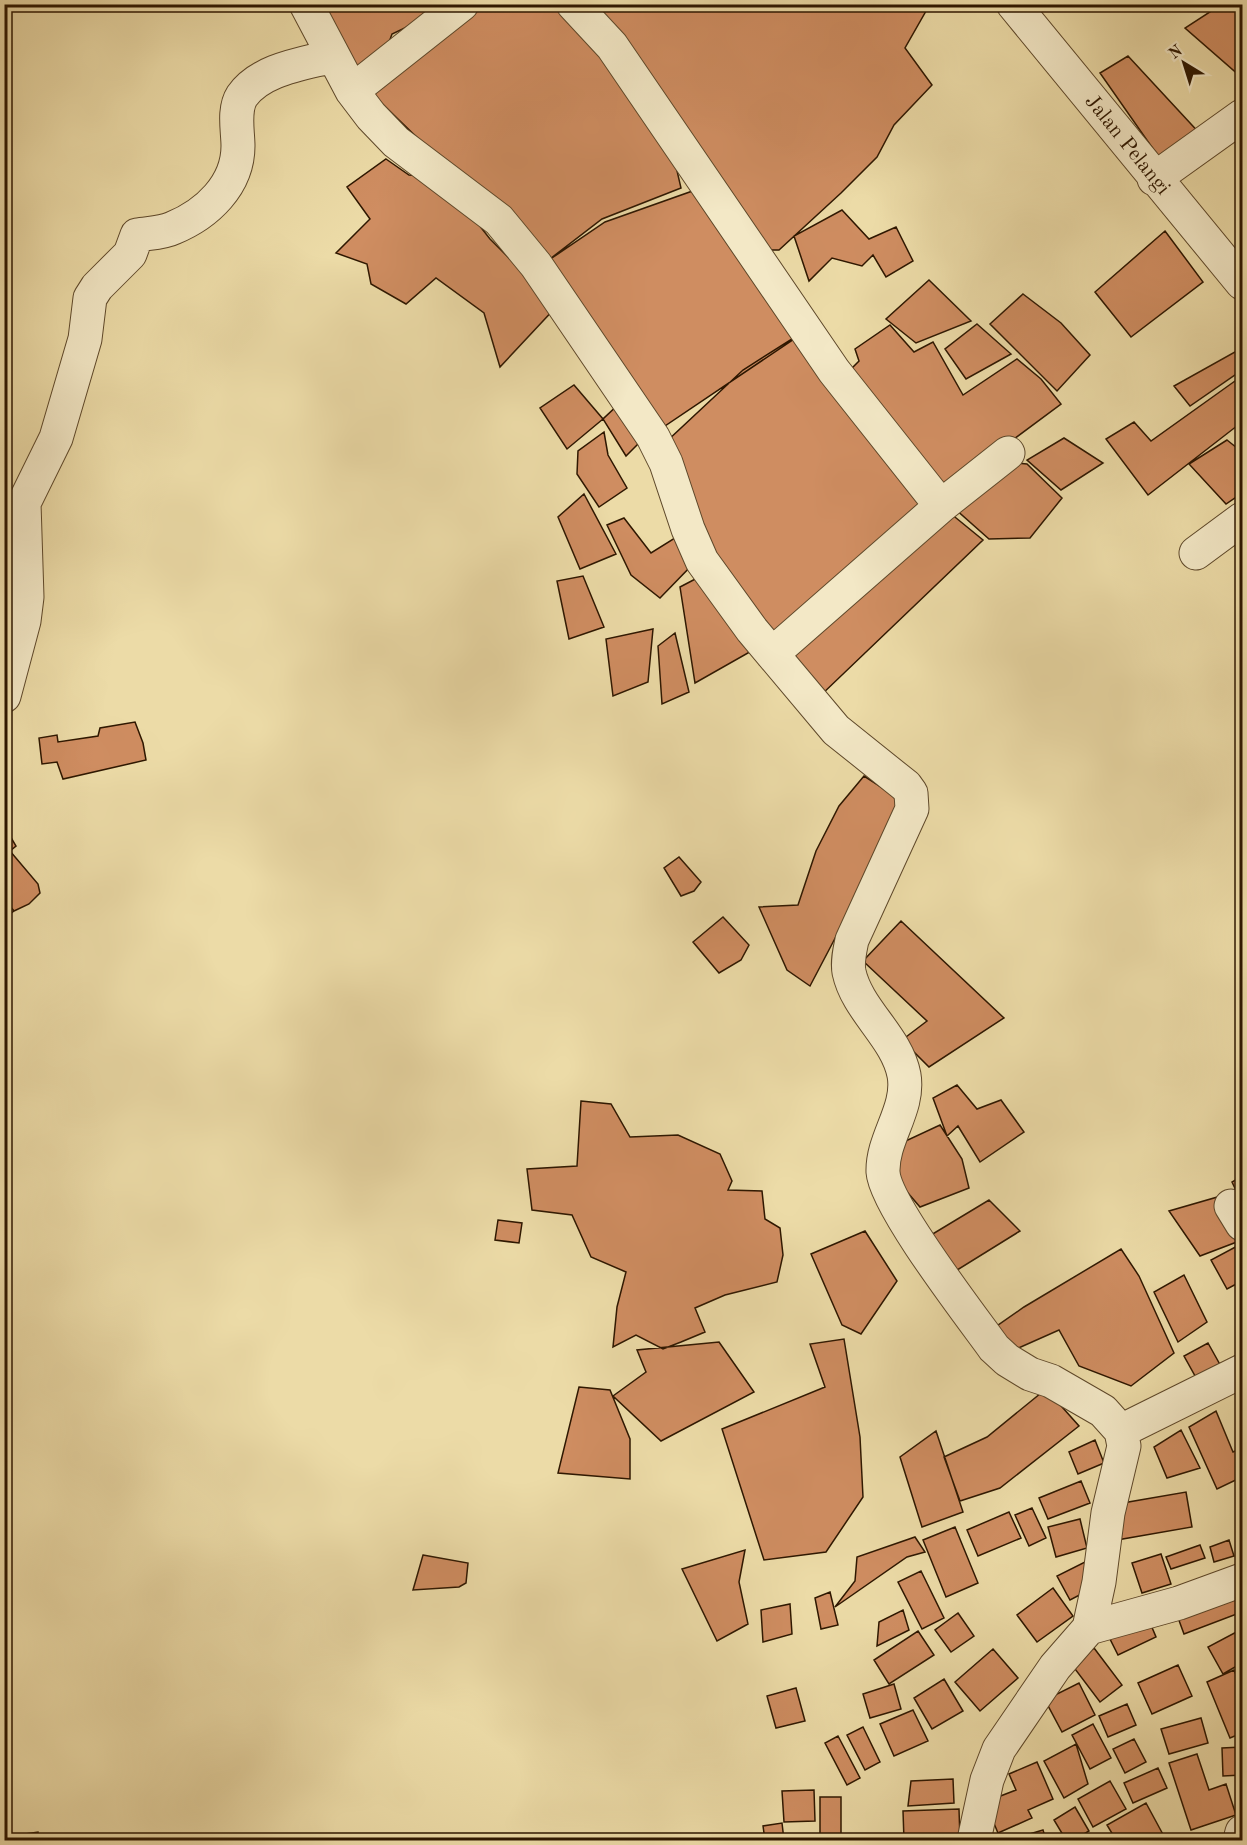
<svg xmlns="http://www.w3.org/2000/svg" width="1247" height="1845" font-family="'Old Standard TT',serif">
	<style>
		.building { fill: #cf8d61; stroke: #2e1700; stroke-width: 1.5 }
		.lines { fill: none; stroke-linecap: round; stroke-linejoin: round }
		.minor-casing { stroke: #5e482a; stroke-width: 35 }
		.minor { stroke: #f3e8c6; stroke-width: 33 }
		.labels { text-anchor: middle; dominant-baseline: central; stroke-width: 4.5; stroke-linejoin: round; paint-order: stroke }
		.street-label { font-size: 21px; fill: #2e1700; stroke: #f3e8c6 }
	</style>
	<rect width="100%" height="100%" fill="#ecdba7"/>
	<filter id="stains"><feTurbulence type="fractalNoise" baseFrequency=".00333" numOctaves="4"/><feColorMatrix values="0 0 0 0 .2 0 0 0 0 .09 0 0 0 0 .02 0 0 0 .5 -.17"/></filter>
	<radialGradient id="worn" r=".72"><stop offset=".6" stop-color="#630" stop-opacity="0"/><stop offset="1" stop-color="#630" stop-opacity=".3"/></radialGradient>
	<path class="building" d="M319,4H444L428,17L392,34L383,59L355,78Z
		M482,4H561L672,149L681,188L602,219L546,262L370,92Z
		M583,4H930L905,48L932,85L894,125L877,157L841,193L779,250H760Z
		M1222,4H1242V75L1240,76L1185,28Z
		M1128,56L1203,137L1158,156L1100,73Z
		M386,159L409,175L423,176L457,197L490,239L557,306L500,367L484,313L436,278L406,304L371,284L367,264L336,253L370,219L347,187Z
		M701,188L800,335L656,432L546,262L605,222Z
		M842,210L869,239L896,227L913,261L886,277L873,255L862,266L832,258L809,281L794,236Z
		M1165,231L1203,282L1131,337L1095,292Z
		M929,280L971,321L916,343L886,319Z
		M1023,294L1061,323L1090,355L1057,391L990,324Z
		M977,324L1011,354L966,379L945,349Z
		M890,325L914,352L933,342L963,395L1017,359L1041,379L1061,404L940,494L844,376L859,361L855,349Z
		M795,337L927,505L773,640L691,524L666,442L743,370Z
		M1242,348V370L1190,406L1174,386Z
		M1235,381L1242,394V422L1148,495L1106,439L1134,422L1151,441Z
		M574,385L603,419L567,449L540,408Z
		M619,404L644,438L626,456L603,419Z
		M604,432L608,455L627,488L599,507L577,474L578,451Z
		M1064,438L1103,463L1061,490L1027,460Z
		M1227,440L1242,452V493L1226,504L1189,464Z
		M1007,462L1027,464L1062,498L1030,538L989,539L954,508Z
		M584,494L616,554L580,569L558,517Z
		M950,513L983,540L818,698L785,655Z
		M624,518L651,553L678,536L692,565L660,598L631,575L607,525Z
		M583,576L604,627L569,639L557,581Z
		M701,576L755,649L695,683L680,587Z
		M653,629L648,682L613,696L606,639Z
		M675,633L689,692L662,704L658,646Z
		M135,722L143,743L146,760L63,779L57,762L42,764L39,738L57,735L58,742L98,736L100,728Z
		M864,776L906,803L810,986L787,970L759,907L798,905L816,851L839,806Z
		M6,829L16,846L4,856V830Z
		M10,851L38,884L40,893L29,904L14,911L4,899V856Z
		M679,857L701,882L694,891L681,896L664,868Z
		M4,899L14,911L4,919Z
		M723,917L749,945L741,960L719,973L693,942Z
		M901,921L1004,1018L929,1067L902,1040L927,1021L863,961Z
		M957,1085L977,1109L1001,1100L1024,1132L980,1162L958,1126L947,1136L933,1098Z
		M581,1101L611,1104L630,1137L678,1135L720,1154L732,1181L728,1190L762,1191L765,1219L780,1228L783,1255L777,1282L725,1295L695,1308L705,1332L681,1342L663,1349L636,1335L613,1347L617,1307L626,1272L591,1257L572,1215L532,1210L527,1169L577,1166Z
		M940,1125L962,1159L969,1188L920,1207L890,1172L897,1145Z
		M1242,1176V1203L1232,1182Z
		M1221,1196L1242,1240L1200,1256L1169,1211Z
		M989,1200L1020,1231L954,1272L926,1238Z
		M498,1220L522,1223L519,1243L495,1240Z
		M865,1231L897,1281L861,1334L842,1325L811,1254Z
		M1241,1244L1242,1281L1227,1289L1211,1260Z
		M1121,1249L1139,1276L1174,1353L1131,1386L1079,1366L1059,1330L1014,1350L994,1328L1024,1307Z
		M1184,1275L1207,1322L1178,1342L1154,1292Z
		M844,1339L860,1437L863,1497L826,1552L764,1560L722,1429L825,1387L810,1344Z
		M719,1342L754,1392L661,1441L613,1396L646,1372L637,1350Z
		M1208,1343L1223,1370L1199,1383L1184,1356Z
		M579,1387L610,1390L630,1439V1479L558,1473Z
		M1046,1389L1079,1426L1000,1488L960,1501L944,1457L987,1437Z
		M1216,1411L1233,1452L1242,1448V1477L1217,1489L1189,1427Z
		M1181,1430L1200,1468L1167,1478L1154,1447Z
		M936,1431L963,1512L922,1527L900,1457Z
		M1095,1440L1104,1463L1078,1474L1069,1452Z
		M1081,1481L1090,1503L1048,1519L1039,1498Z
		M1186,1492L1192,1527L1111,1541L1117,1504Z
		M1032,1508L1046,1538L1029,1546L1015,1515Z
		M1009,1512L1021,1538L978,1556L967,1530Z
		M1080,1519L1087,1548L1056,1557L1048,1527Z
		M955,1527L978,1583L946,1597L923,1540Z
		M915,1537L925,1552L907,1557L835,1607L855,1581L857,1557Z
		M1229,1540L1234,1556L1214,1562L1210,1547Z
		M1200,1545L1205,1558L1171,1569L1166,1557Z
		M745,1550L739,1582L748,1624L717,1641L682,1569Z
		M1161,1554L1171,1584L1142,1593L1132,1563Z
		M423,1555L468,1563L466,1583L459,1587L413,1590Z
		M1085,1562L1097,1586L1070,1600L1057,1576Z
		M921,1571L944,1618L922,1629L898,1582Z
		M1053,1588L1073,1616L1037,1642L1017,1615Z
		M1242,1589V1612L1184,1634L1177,1615Z
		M830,1592L838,1625L821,1629L815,1598Z
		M790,1604L792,1634L763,1642L761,1610Z
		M903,1610L909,1630L877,1646L879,1622Z
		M958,1613L974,1636L951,1652L935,1630Z
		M1148,1618L1156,1637L1118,1655L1109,1637Z
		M1242,1629V1663L1223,1674L1208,1647Z
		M918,1631L934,1655L889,1684L874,1660Z
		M1094,1648L1122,1685L1100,1702L1072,1665Z
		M993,1649L1018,1678L980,1711L955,1682Z
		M1178,1665L1192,1696L1152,1714L1138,1683Z
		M1234,1670L1242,1690V1733L1230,1738L1207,1682Z
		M944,1679L963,1711L932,1729L914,1698Z
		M1079,1683L1095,1715L1062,1732L1045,1700Z
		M894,1684L901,1709L870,1718L863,1694Z
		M796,1688L805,1721L776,1728L767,1696Z
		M1127,1704L1136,1725L1108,1737L1099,1716Z
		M913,1710L928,1741L894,1756L880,1724Z
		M1201,1718L1208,1743L1169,1754L1161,1729Z
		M1093,1724L1111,1758L1090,1769L1072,1735Z
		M863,1727L880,1762L865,1770L847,1735Z
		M838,1736L860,1778L847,1785L825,1743Z
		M1134,1739L1146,1762L1125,1773L1113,1749Z
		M1076,1744L1088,1784L1064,1798L1044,1761Z
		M1242,1747V1775L1223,1776L1222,1748Z
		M1197,1754L1209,1790L1226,1784L1236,1815L1191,1830L1169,1763Z
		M1037,1762L1053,1799L1028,1810L1032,1818L998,1833L985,1802L1016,1790L1009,1774Z
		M1158,1768L1167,1788L1133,1803L1124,1783Z
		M953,1779L954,1803L908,1806L911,1781Z
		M1110,1781L1126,1809L1093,1827L1078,1799Z
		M814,1790L815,1821L784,1822L782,1791Z
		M820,1797H841V1840H820Z
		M1146,1803L1166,1840H1116L1107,1825Z
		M1075,1807L1089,1831L1074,1840H1066L1054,1820Z
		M959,1809L960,1840H904L903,1811Z
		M782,1823L784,1840H765L763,1826Z
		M1043,1830L1046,1840H1009Z
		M38,1832L39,1840H12V1836Z"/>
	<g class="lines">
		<g class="minor-casing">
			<path id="minor" d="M306,4L352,91L371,116L396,142L499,220L536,265L653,437L666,463L688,529L702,561L752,630L836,730L906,786L911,793L912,809L852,940C850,950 847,961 849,972C857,1010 897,1037 904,1075C910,1109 882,1138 883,1172C885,1205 971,1316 994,1348L1007,1360L1030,1374L1051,1381L1103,1411L1121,1431L1124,1446L1108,1513L1099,1582L1089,1628L1055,1667L999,1749L987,1780L974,1840
				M573,4L612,46L834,371L941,506L772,654
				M1013,4L1242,283
				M352,91L462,4
				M1154,179L1242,116
				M941,506L1008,453
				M1196,553L1242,519
				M4,696L24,621L27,597L24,503L56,438L85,339L90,298L97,287L130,254L137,235C149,233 163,233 173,228C207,214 238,185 238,146C238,131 233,110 242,96C261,69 303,64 333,56
				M1231,1206L1242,1224
				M1121,1431L1242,1371
				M1089,1628L1179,1603L1242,1580
				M1240,1840L1242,1832"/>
		</g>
		<use href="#minor" class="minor"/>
	</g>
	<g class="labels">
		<g class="street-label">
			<text transform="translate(1127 145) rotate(51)">Jalan Pelangi</text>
		</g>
	</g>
	<rect width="1247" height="1845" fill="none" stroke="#ecdba7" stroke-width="24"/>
	<rect x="6" y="6" width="1235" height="1833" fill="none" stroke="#2e1700" stroke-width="3"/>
	<rect x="12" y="12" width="1223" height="1821" fill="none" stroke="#2e1700" stroke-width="1.5"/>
	<g transform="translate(1184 63) rotate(322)" stroke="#f3e8c6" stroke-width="4.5" paint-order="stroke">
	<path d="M0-4.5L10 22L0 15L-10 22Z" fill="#2e1700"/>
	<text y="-9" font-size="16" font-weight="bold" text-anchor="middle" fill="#2e1700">N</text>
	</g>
	<rect width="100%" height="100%" filter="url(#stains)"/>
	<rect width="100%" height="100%" fill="url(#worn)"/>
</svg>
